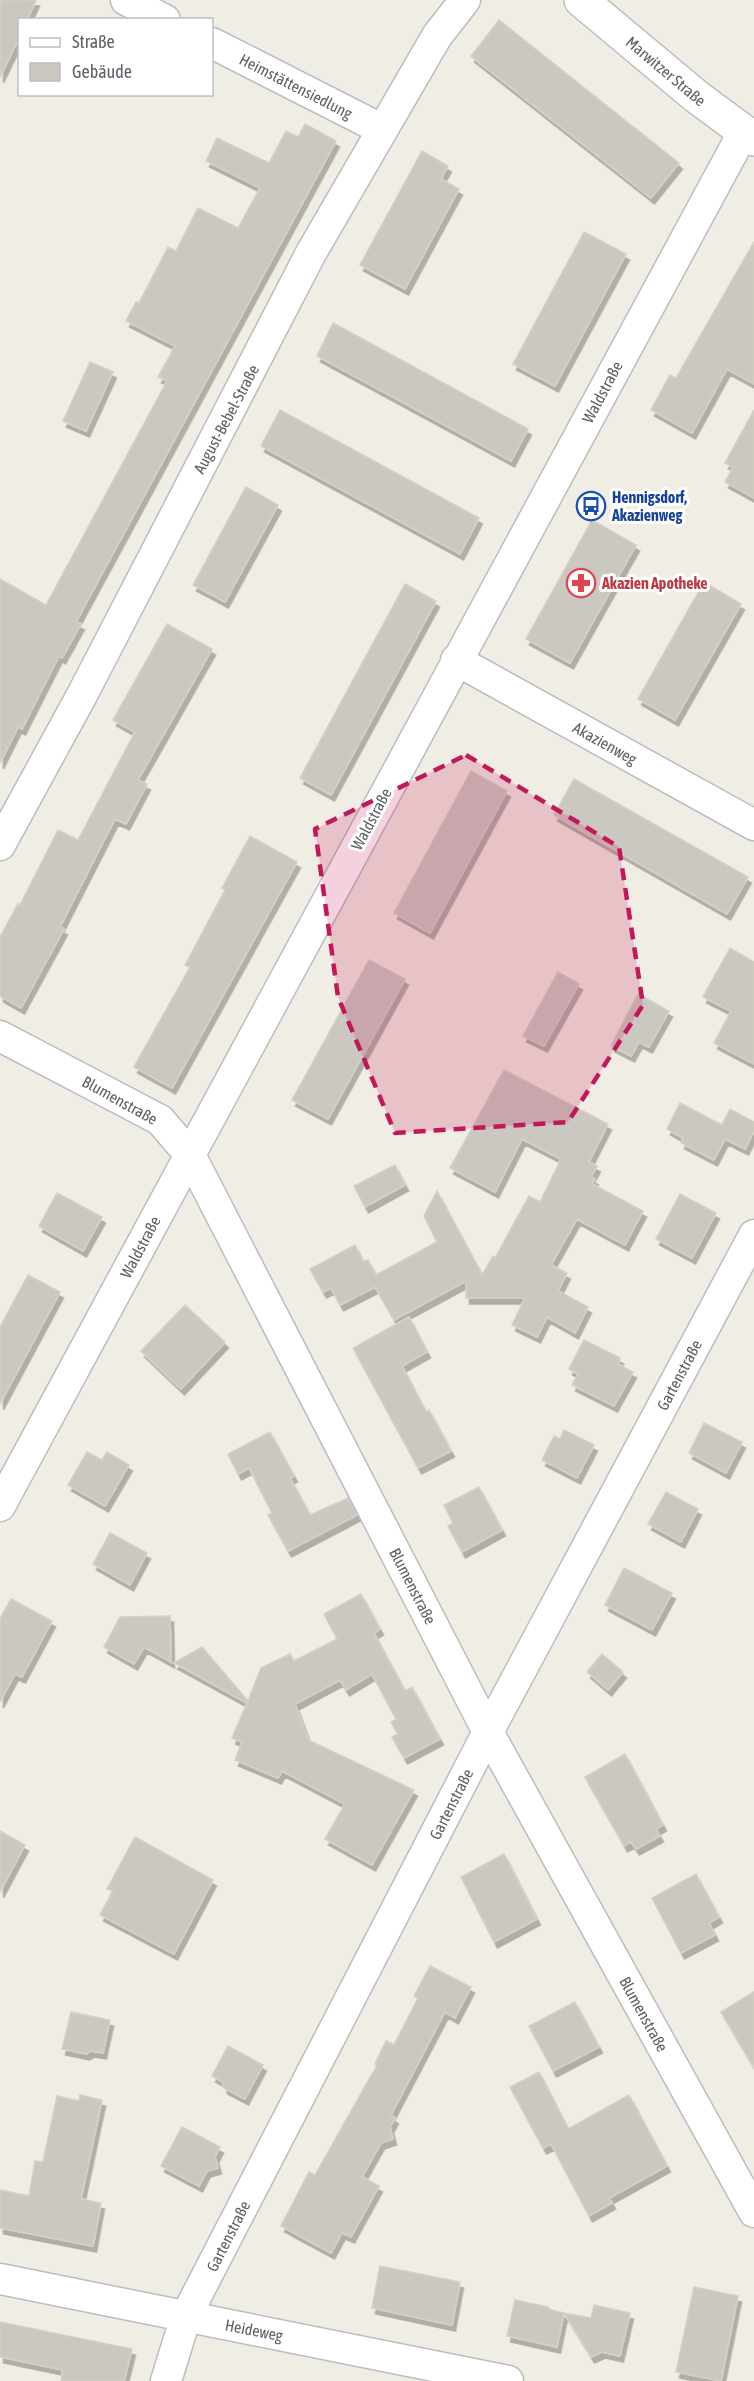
<svg xmlns="http://www.w3.org/2000/svg" width="754" height="2381" font-family="'Asap Condensed',sans-serif">
	<style>
		.building { fill: #cbc8c1; stroke: #d5d0c2; stroke-width: 1.5; filter: url(#shadow) }
		.lines { fill: none; stroke-linecap: round; stroke-linejoin: round }
		.minor-casing { stroke: #b9bcc1; stroke-width: 33 }
		.secondary-casing { stroke: #babdc3; stroke-width: 36 }
		.minor { stroke: #fff; stroke-width: 30 }
		.secondary { stroke: #fff; stroke-width: 33 }
		.marked { fill: #c2185b; fill-opacity: 0.2; stroke: #c2185b; stroke-width: 4.5; stroke-dasharray: 12 8; stroke-linejoin: round }
		.labels { text-anchor: middle; dominant-baseline: central; stroke-width: 6; stroke-linejoin: round; paint-order: stroke }
		.street-label { font-size: 16px; fill: #5c6066; stroke: #fff }
		.transit-label { font-size: 16px; font-weight: bold; fill: #164399; stroke: #fff; text-anchor: start }
		.health-label { font-size: 16px; font-weight: bold; fill: #be3a42; stroke: #fff; text-anchor: start }
	</style>
	<defs>
		<filter id="shadow"><feDropShadow dx="3.5" dy="6" stdDeviation="0" flood-color="#0004"/></filter>
	</defs>
	<rect width="100%" height="100%" fill="#f0eee4"/>
	<path class="building" d="M0,0H36L27,20H20V36L0,77Z
		M499,20L679,163L651,198L471,56Z
		M305,124L336,141L76,622L81,624L62,658L59,656L22,729L18,727L0,763V579L46,605L167,381L158,377L175,346L126,321L136,302L139,303L168,247L176,251L198,208L238,228L260,188L206,161L217,138L269,163L286,131L298,137Z
		M422,151L448,166L441,179L459,189L405,289L360,265Z
		M584,232L626,254L555,386L513,364Z
		M754,242V384L727,369L692,433L651,410L670,375L676,378Z
		M333,323L528,429L511,461L317,356Z
		M90,362L113,372L86,431L63,421Z
		M280,410L479,518L460,554L261,446Z
		M754,410V498L725,482L733,467L725,463Z
		M246,487L278,505L225,602L193,585Z
		M592,520L636,545L570,663L526,639Z
		M704,582L741,604L675,720L638,699Z
		M405,584L436,601L331,795L300,778Z
		M167,624L212,649L138,780L147,784L126,824L115,819L60,927L64,929L21,1008L0,996V937L18,904L20,905L58,830L78,840L135,732L113,720Z
		M471,771L507,791L430,933L394,913Z
		M574,779L748,877L727,914L554,815Z
		M250,836L297,862L172,1088L134,1067L190,967L185,965L225,890L222,888Z
		M730,948L754,962V1064L714,1043L731,1011L703,997Z
		M369,960L405,979L328,1119L292,1100Z
		M558,972L579,984L544,1046L523,1036Z
		M638,994L669,1011L649,1047L639,1042L631,1056L611,1046Z
		M504,1070L608,1124L589,1162L597,1166L591,1177L595,1179L592,1184L643,1211L625,1245L577,1219L551,1265L567,1273L558,1291L588,1307L575,1333L547,1317L537,1337L512,1325L525,1298H466V1281L394,1320L375,1287L340,1305L331,1288L323,1292L310,1269L355,1245L363,1262L368,1260L376,1275L437,1242L424,1216L437,1191L482,1275L493,1256L495,1258L529,1196L540,1202L561,1159L522,1139L495,1192L450,1168Z
		M680,1103L722,1125L730,1109L754,1122V1131L745,1149L725,1139L714,1160L681,1143L683,1138L667,1129Z
		M395,1165L405,1185L365,1207L354,1186Z
		M57,1193L102,1217L83,1251L39,1226Z
		M680,1194L716,1213L692,1258L656,1239Z
		M28,1275L60,1292L0,1404V1327Z
		M185,1305L225,1342L181,1389L141,1351Z
		M409,1317L427,1352L402,1366L426,1412L429,1410L451,1451L418,1468L353,1348Z
		M584,1340L620,1358L618,1364L633,1372L614,1406L572,1385L578,1374L569,1369Z
		M704,1423L742,1442L726,1473L689,1453Z
		M564,1430L594,1445L577,1478L542,1460L554,1436L560,1439Z
		M270,1432L294,1476L290,1478L310,1515L348,1498L357,1515L288,1551L268,1515L272,1513L249,1468L238,1474L228,1454Z
		M87,1452L102,1460L107,1452L129,1465L105,1506L68,1485Z
		M479,1487L502,1530L462,1552L448,1526L453,1523L444,1505Z
		M666,1492L698,1509L681,1542L648,1524Z
		M110,1533L147,1553L130,1585L93,1564Z
		M624,1568L672,1593L652,1630L605,1605Z
		M361,1594L380,1629L374,1633L405,1691L412,1687L440,1739L404,1758L392,1737L398,1734L391,1722L396,1719L372,1674L346,1690L340,1680L295,1704L308,1740L414,1790L372,1865L325,1839L345,1804L282,1771L278,1778L235,1760L242,1742L232,1738L247,1703L174,1663L202,1647L248,1701L261,1668L290,1654L294,1661L337,1639L324,1614Z
		M11,1599L52,1621L22,1677L15,1674L0,1702V1619Z
		M170,1616L171,1662L144,1647L134,1664L104,1647L120,1617Z
		M602,1654L623,1672L608,1690L587,1672Z
		M625,1754L663,1825L656,1829L660,1836L636,1849L631,1842L624,1846L585,1777Z
		M0,1831L25,1845L0,1892Z
		M135,1837L213,1880L174,1954L100,1915L113,1891L107,1889Z
		M504,1854L537,1919L494,1942L461,1877Z
		M696,1874L719,1917L709,1923L715,1935L681,1953L652,1898Z
		M430,1966L471,1987L455,2018L445,2012L391,2115L395,2118L390,2127L393,2139L381,2143L362,2177L379,2186L351,2237L342,2233L331,2253L281,2226L309,2172L315,2175L377,2065L375,2064L386,2041L394,2045L418,1998L414,1996Z
		M754,1992V2068L721,2012Z
		M575,2002L599,2047L553,2071L529,2026Z
		M71,2012L110,2020L103,2053L91,2051L86,2054L62,2049Z
		M228,2046L263,2065L245,2099L224,2088L223,2082L212,2076Z
		M539,2072L568,2129L629,2095L667,2166L609,2198L612,2203L589,2216L551,2144L543,2148L510,2087Z
		M80,2095L102,2100L81,2199L101,2203L93,2246L0,2228V2190L29,2196L35,2161L43,2162L57,2096L79,2101Z
		M182,2127L220,2147L215,2157L218,2168L207,2171L199,2186L161,2166Z
		M380,2266L460,2282L452,2325L372,2308Z
		M694,2287L738,2296L721,2381L676,2372Z
		M515,2300L548,2307V2309L564,2313L557,2347L507,2336Z
		M594,2305L630,2313L620,2356L602,2352L591,2357L564,2313L591,2318Z
		M0,2322L132,2349L124,2381H61L63,2370L0,2357Z"/>
	<g class="lines">
		<g class="minor-casing">
			<path id="minor" d="M126,0L165,20
				M212,43L381,129
				M456,660L754,825
				M0,845L82,695L311,253L437,36L465,0
				M0,1036L160,1120L190,1155L488,1732L754,2212
				M0,1506L743,133
				M0,2279L508,2381
				M166,2381L186,2316L488,1732L754,1235"/>
		</g>
		<g class="secondary-casing">
			<path id="secondary" d="M581,0L697,97L754,139"/>
		</g>
		<use href="#minor" class="minor"/>
		<use href="#secondary" class="secondary"/>
	</g>
	<path class="marked" d="M466,755L619,847L643,1005L568,1122L395,1133L338,997L315,829Z"/>
	<defs>
		<g id="bus-ring" transform="scale(1.5)"><circle r="9.5" fill="#fff" stroke="#1a4fb4" stroke-width="1.5"/><path d="M-5-6H5V4H4V6H2V4H-2V6H-4V4H-5ZM-3.5-4V0h7V-4ZM-3.5 1.2v1.5H-2V1.2ZM2 1.2v1.5H3.5V1.2Z" fill="#1a4fb4"/></g>
		<g id="pharmacy-ring" transform="scale(1.5)"><circle r="9.5" fill="#fff" stroke="#e0444e" stroke-width="1.5"/><path d="M-2-6h4v4h4v4h-4v4h-4v-4h-4v-4h4Z" fill="#e0444e"/></g>
	</defs>
	<g fill-rule="evenodd">
		<use href="#bus-ring" x="591" y="506"/>
		<use href="#pharmacy-ring" x="581" y="583"/>
	</g>
	<g class="labels">
		<g class="street-label">
			<text transform="translate(666 71) rotate(40)">Marwitzer Straße</text>
			<text transform="translate(296 86) rotate(27)">Heimstättensiedlung</text>
			<text transform="translate(602 392) rotate(-62)">Waldstraße</text>
			<text transform="translate(226 419) rotate(-62)">August-Bebel-Straße</text>
			<text transform="translate(605 743) rotate(29)">Akazienweg</text>
			<text transform="translate(371 819) rotate(-62)">Waldstraße</text>
			<text transform="translate(120 1100) rotate(29)">Blumenstraße</text>
			<text transform="translate(140 1247) rotate(-62)">Waldstraße</text>
			<text transform="translate(679 1375) rotate(-62)">Gartenstraße</text>
			<text transform="translate(413 1586) rotate(63)">Blumenstraße</text>
			<text transform="translate(451 1804) rotate(-63)">Gartenstraße</text>
			<text transform="translate(644 2014) rotate(61)">Blumenstraße</text>
			<text transform="translate(228 2236) rotate(-63)">Gartenstraße</text>
			<text transform="translate(254 2330) rotate(11)">Heideweg</text>
		</g>
		<g class="transit-label">
			<text x="612" y="497">Hennigsdorf,<tspan x="612" dy="18">Akazienweg</tspan></text>
		</g>
		<g class="health-label">
			<text x="602" y="583">Akazien Apotheke</text>
		</g>
	</g>
	<rect x="18" y="18" width="195" height="78" fill="#ffffff" stroke="#bebfc2" stroke-width="1.5"/>
	<rect x="30" y="38" width="30" height="9" fill="#ffffff" stroke="#bebfc2" stroke-width="1.5"/>
	<text x="72" y="48" font-size="18" fill="#5c6066">Straße</text>
	<rect x="30" y="63" width="30" height="18" fill="#cbc8c1" stroke="#bebfc2" stroke-width="1.5"/>
	<text x="72" y="78" font-size="18" fill="#5c6066">Gebäude</text>
</svg>
